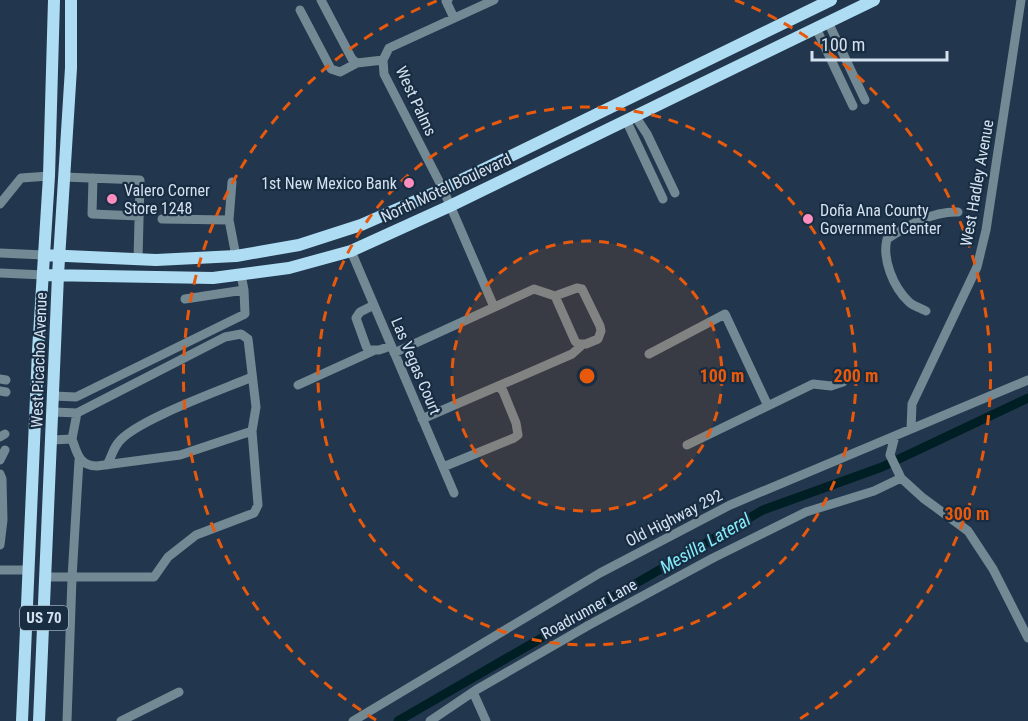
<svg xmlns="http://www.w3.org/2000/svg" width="1028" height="721" font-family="'Roboto Condensed',sans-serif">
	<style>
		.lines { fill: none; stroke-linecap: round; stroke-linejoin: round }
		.canal { stroke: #001f24; stroke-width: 9 }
		.minor { stroke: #738994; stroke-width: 9 }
		.major { stroke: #aeddf3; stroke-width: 12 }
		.ring { fill: none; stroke: #e8590c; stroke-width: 3; stroke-dasharray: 10 8 }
		.poi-dot { fill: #fd8ebe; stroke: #182d42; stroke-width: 2 }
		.labels { text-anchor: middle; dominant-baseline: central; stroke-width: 4.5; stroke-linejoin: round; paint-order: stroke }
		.shield { fill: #182d42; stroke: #9cabbb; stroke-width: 1.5 }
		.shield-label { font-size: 15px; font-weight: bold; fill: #d4e1ef }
		.street-label { font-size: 16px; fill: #d4e1ef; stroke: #182d42 }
		.poi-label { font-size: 16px; fill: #d4e1ef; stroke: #182d42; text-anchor: start }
		.water-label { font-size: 18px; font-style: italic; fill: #86edfb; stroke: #182d42 }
		.centre { fill: #e8590c; stroke: #182d42; stroke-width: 3 }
		.ring-label { font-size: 18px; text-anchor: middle; font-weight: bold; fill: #e8590c; stroke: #182d42; stroke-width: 4.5; stroke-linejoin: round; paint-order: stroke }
	</style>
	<rect width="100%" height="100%" fill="#22374d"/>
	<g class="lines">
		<path class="canal" d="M398,721L763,510L882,467L1028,398"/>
		<path class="minor" d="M321,0L352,59L357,63L383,60
			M448,0L446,1L454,18
			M300,10L331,69L340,72L357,63
			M828,22L865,100
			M816,28L853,106
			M635,116L647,134L675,193
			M626,120L663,199
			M64,177L140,180L138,260
			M93,178L92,214L139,216
			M232,182L229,220L236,256
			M0,204L21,178L49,176
			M162,219L229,220
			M351,251L454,493
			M0,253L44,255
			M0,273L44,275
			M185,299L244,290
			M374,305L360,312L356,318L366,346L368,350H379L391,346
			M494,307L443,189L384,74L383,60L389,48L494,0
			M926,311C921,308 913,306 909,302C893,287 882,259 887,239C908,225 933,211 958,212
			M394,353L534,289L555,296L575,341L578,344H586L598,339L601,331L600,326L582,289L577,288L555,296
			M649,354L725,314L768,406
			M0,379L6,380
			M298,385L373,351
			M496,387L572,354L582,345
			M0,391L6,392
			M54,396L76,397L245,314L244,290L241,275
			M422,419L496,387L500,388L503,391L516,423L518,435L514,438L443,467
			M911,429L912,404L977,267L986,230L1021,0
			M895,436L890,455L901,478L923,498L968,531L993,569L1028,638
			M0,437L5,434
			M72,439L77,413
			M52,440L72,439C77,453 79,466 97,466L180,455L252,431L256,407L248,339L241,334L225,337L77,413L54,412
			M687,445L813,384L831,386L843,382
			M0,460L5,450
			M107,465C111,458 113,449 118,443C133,421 224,389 252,377
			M0,474L2,479L3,520L0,545
			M0,570H28
			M46,577H154L168,557L196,535L254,513L258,505L252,431
			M473,692L486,721
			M67,721L72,578L79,460
			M121,721L179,692
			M353,721L600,573L730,505L1028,380
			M430,721L476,690L589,625L713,558L806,512L874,491L901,478"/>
		<path class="major" d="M44,255L156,260L236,256L299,245L361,225L443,189L831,0
			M44,275L213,278L289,268L351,251L450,206L874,0
			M22,721L38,351L49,176L54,0
			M39,721L58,275L71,68V0"/>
	</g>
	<circle cx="587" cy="376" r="135" fill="#e8590c" fill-opacity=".12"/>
	<g class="ring">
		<circle cx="587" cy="376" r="135"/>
		<circle cx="587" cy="376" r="269"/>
		<path d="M376 720A404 404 0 0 1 439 0M735 0A404 404 0 0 1 798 720"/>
	</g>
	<g class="poi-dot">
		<circle cx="409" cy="183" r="6"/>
		<circle cx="112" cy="199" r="6"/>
		<circle cx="808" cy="219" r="6"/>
	</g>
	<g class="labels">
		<rect class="shield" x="20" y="606" width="48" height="24" rx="4.5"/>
		<g class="shield-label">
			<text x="44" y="618">US 70</text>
		</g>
		<g class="street-label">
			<text transform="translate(416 101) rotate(65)">West Palms</text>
			<text transform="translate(977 183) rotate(-80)">West Hadley Avenue</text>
			<text transform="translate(446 188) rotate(-25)">North Motel Boulevard</text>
			<text transform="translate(39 360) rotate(-88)">West Picacho Avenue</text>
			<text transform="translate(416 366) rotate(67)">Las Vegas Court</text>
			<text transform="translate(674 518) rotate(-27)">Old Highway 292</text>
			<text transform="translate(589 609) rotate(-29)">Roadrunner Lane</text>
		</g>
		<g class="poi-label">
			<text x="397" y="183" text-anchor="end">1st New Mexico Bank</text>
			<text x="124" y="190">Valero Corner<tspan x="124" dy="18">Store 1248</tspan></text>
			<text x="820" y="210">Doña Ana County<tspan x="820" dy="18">Government Center</tspan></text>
		</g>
		<g class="water-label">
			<text transform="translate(705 543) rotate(-30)">Mesilla Lateral</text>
		</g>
	</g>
	<circle cx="587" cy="376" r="9" class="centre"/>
	<g class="ring-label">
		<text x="722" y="382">100 m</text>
		<text x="856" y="382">200 m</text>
		<text x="967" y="520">300 m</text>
	</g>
	<path d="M812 51v9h135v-9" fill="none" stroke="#d4e1ef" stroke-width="3"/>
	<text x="821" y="51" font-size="18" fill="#d4e1ef" stroke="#182d42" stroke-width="4.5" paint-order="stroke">100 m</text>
</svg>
